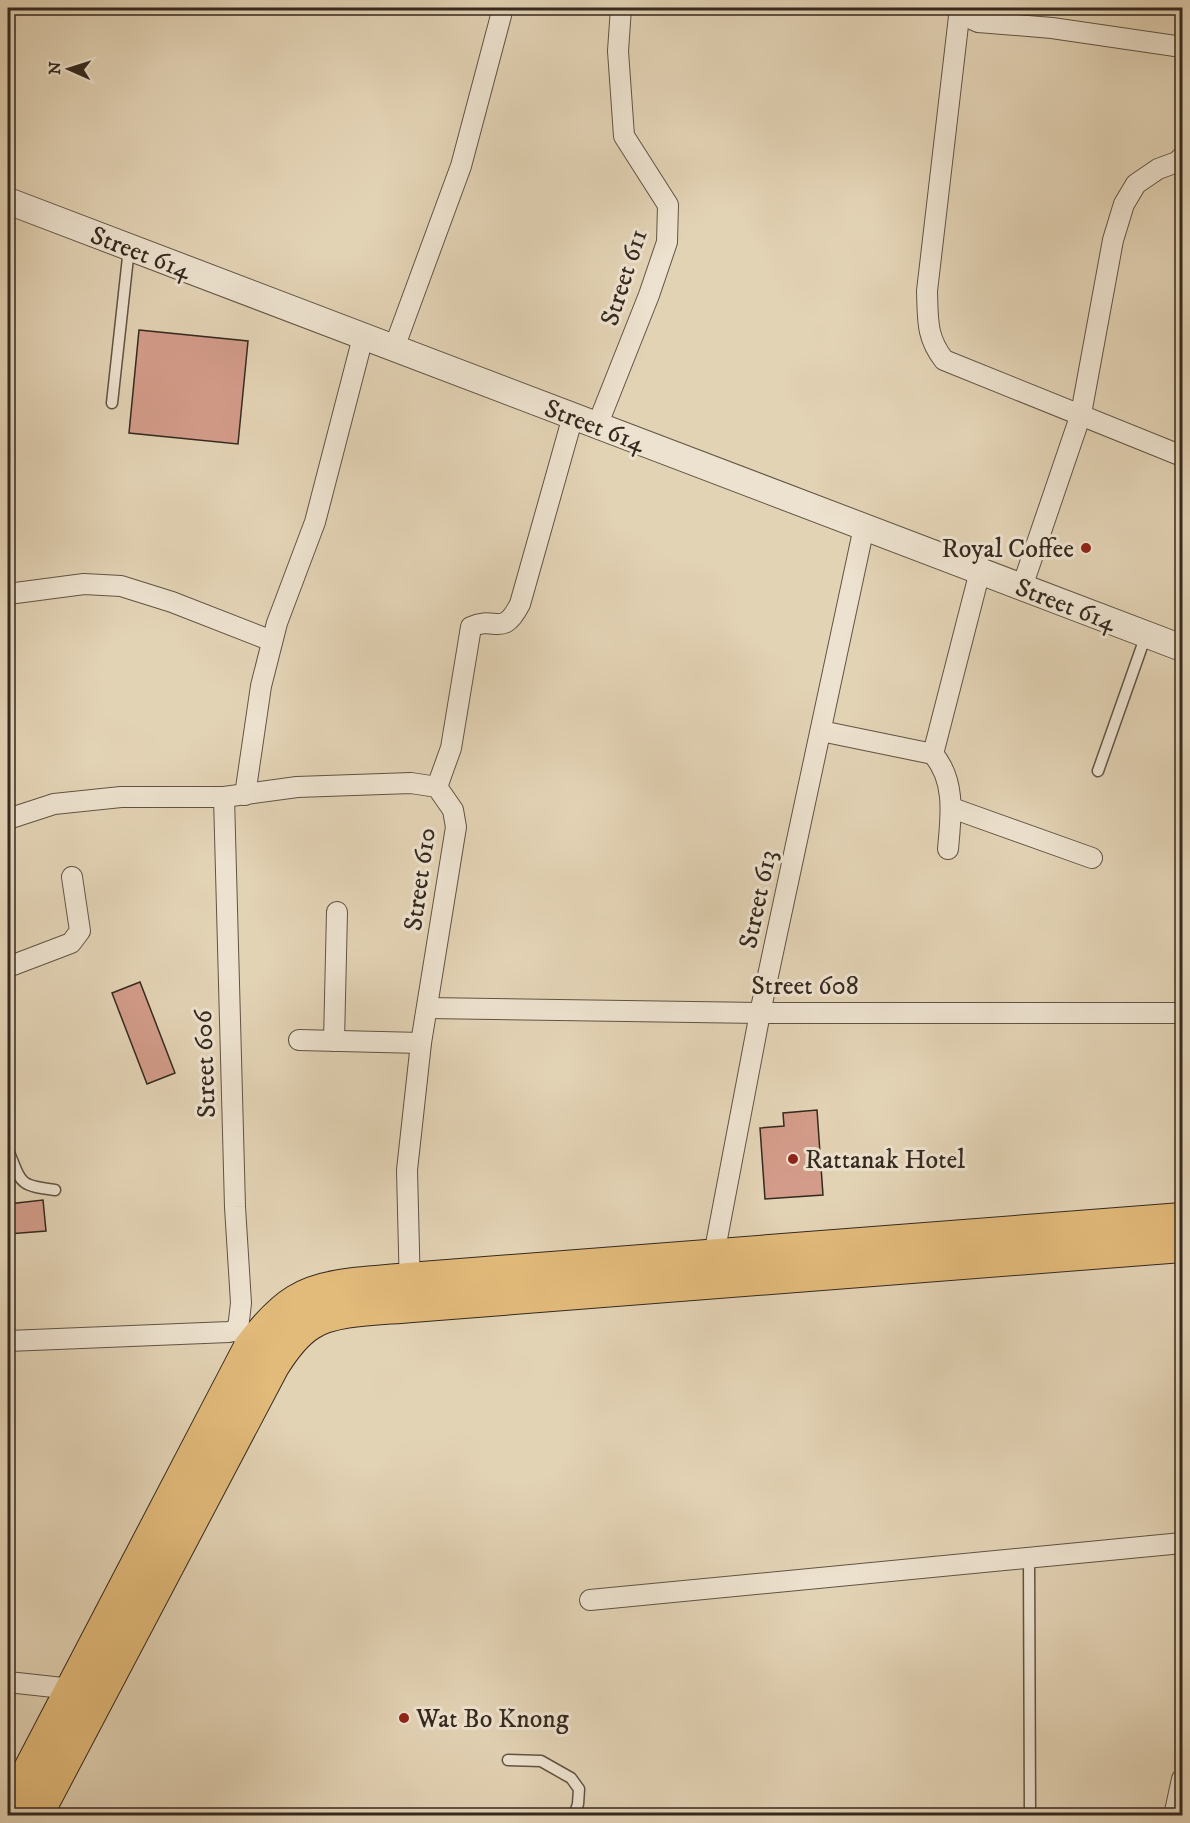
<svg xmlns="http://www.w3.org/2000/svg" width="1190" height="1823" font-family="'IM FELL DW Pica',serif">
<rect width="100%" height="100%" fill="#e3d3b5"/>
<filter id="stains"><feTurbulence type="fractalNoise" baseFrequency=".00333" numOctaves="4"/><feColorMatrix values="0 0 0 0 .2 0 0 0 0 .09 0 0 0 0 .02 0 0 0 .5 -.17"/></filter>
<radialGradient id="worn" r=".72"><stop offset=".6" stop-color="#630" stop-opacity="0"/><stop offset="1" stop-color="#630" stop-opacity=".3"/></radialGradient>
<g fill="#d39c8a" stroke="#34291f" stroke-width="1.5">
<path d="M139,330L248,341L238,444L129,433Z"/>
<path d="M140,982L175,1073L147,1084L112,993Z"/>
<path d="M817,1110L823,1195L765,1199L760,1128L784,1126L783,1113Z"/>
<path d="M43,1200L46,1231L8,1234V1204Z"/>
</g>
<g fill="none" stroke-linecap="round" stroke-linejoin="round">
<defs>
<g id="service">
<path d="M112,403L129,248"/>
<path d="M1098,771L1146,635"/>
<path d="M8,1150C22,1184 18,1185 55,1190"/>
<path d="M1029,1558L1030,1816"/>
<path d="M508,1760L541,1761L571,1778L579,1789L578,1804L574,1816"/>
</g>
<g id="minor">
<path d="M960,8L927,291C928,319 926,337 944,360L1182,456"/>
<path d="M961,8L967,17L978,22L1052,28L1182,47"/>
<path d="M394,348L461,166L503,8"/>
<path d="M597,426L649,295L667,242L668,205L624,136L618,51L621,8"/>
<path d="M1022,587L1081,414L1113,240L1124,204L1136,184L1158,169L1177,162L1182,157"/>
<path d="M8,594L84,584L121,586L172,602L272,641"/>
<path d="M821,731L933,754"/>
<path d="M437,787L451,748L471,627C496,615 502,639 520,604L573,416"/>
<path d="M245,795L261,686L277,623L315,522L363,337"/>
<path d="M224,797L235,1207L241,1303L238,1329"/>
<path d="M952,808L1092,858"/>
<path d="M8,819L54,804L121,797H224L297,787L411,783L437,787L453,810L456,827L421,1043L407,1170L410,1290"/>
<path d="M948,849C951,816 956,781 933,754L980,571"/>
<path d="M8,967L71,943L80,931L72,877"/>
<path d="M427,1008L760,1013H1182"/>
<path d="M299,1040L421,1043"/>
<path d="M334,1041L337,912"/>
<path d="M712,1265L760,1013L864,527"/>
<path d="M8,1341L229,1332L238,1329L245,1339"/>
<path d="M590,1600L1182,1543"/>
<path d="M8,1682L72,1689"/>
<path d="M1174,1816L1182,1779"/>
</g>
<path id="tertiary" d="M8,201L1182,648"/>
<g id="primary">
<path d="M8,1811L250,1347C263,1330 278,1312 296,1301C325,1282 375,1283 409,1279L1182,1219"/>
<path d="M36,1816L273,1366C283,1350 294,1334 310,1324C334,1308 383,1309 412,1306L1182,1246"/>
</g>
</defs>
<use href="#service" stroke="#605444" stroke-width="13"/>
<use href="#minor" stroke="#605444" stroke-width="22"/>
<use href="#tertiary" stroke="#605444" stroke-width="28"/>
<use href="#primary" stroke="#34291f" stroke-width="34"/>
<use href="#service" stroke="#ede2cf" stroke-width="10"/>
<use href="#minor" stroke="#ede2cf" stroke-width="20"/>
<use href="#tertiary" stroke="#ede2cf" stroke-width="26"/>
<use href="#primary" stroke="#e2ba7a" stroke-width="32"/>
</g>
<g fill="#8f2418" stroke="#ede2cf" stroke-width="2">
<circle cx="1086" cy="548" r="6"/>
<circle cx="793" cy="1159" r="6"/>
<circle cx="404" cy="1718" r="6"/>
</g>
<g text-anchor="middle" stroke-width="6" stroke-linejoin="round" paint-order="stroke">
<g font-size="26" fill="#34291f" stroke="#ede2cf">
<text transform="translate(141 252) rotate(21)" y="9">Street 614</text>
<text transform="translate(623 277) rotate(-72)" y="9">Street 611</text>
<text transform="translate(595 425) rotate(21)" y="9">Street 614</text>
<text transform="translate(1066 604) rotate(21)" y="9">Street 614</text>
<text transform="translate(419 879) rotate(-82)" y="9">Street 610</text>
<text transform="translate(757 899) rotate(-78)" y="9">Street 613</text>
<text x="805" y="994">Street 608</text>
<text transform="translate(204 1064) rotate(-92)" y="9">Street 606</text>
</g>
<g font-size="26" fill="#34291f" stroke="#ede2cf" text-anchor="start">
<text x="1074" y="557" text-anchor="end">Royal Coffee</text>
<text x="805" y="1168">Rattanak Hotel</text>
<text x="416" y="1727">Wat Bo Knong</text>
</g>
</g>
<rect width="1190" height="1823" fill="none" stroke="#e3d3b5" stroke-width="30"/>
<rect x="9" y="9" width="1172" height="1805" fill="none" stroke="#34291f" stroke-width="3"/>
<rect x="15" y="15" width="1160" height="1793" fill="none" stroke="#34291f" stroke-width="1.5"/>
<g transform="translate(69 69) rotate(273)" stroke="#ede2cf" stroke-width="4.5" paint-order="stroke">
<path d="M0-4.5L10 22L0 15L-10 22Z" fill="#34291f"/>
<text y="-9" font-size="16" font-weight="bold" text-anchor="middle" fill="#34291f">N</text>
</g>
<rect width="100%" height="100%" filter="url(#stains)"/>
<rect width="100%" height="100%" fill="url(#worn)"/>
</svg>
